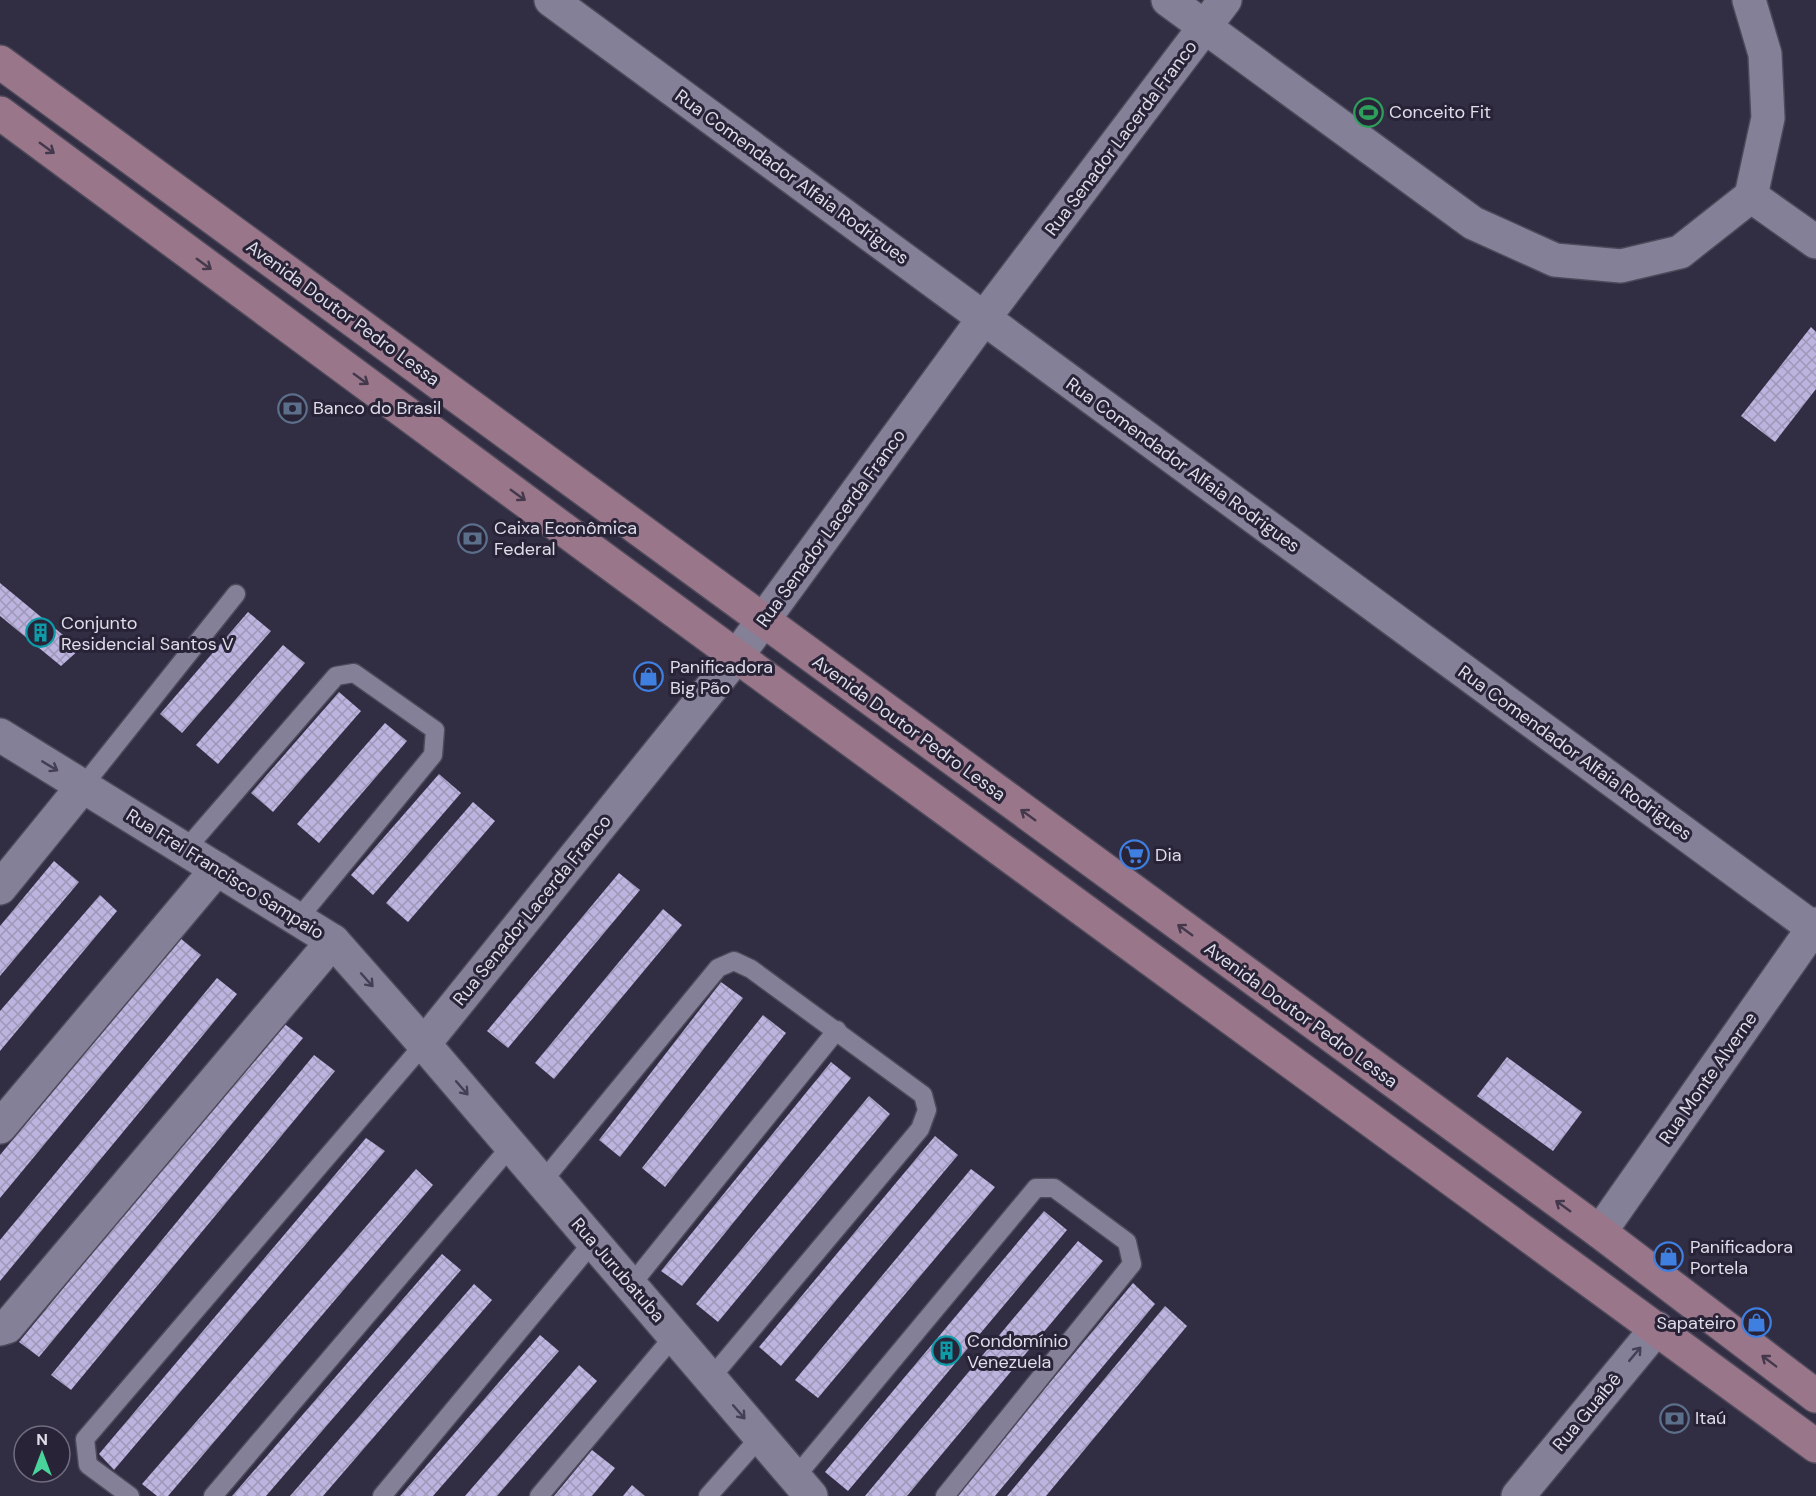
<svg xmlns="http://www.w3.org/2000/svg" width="1816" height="1496" font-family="'DM Sans',sans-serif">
<defs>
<pattern id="building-cross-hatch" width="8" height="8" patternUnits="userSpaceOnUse" patternTransform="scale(1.5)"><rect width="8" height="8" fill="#bcb4de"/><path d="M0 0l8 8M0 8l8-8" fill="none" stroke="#9e98b8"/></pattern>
</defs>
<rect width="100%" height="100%" fill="#312d42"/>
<g fill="url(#building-cross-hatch)">
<path d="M1811,327L1816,332V389L1775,442L1741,416Z"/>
<path d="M0,583L80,649L61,666L0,616Z"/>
<path d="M248,612L271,631L182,733L160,714Z"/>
<path d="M283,645L305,663L218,764L196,745Z"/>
<path d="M339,692L361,711L273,812L251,793Z"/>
<path d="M385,723L407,741L319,843L297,824Z"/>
<path d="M439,774L461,793L373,895L351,875Z"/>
<path d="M473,802L495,821L408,922L386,903Z"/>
<path d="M54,861L79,882L0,976V926Z"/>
<path d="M619,873L640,890L508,1048L487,1031Z"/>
<path d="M100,895L117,911L0,1051V1011Z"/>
<path d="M663,909L682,925L554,1079L535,1063Z"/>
<path d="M180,938L201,955L0,1198V1155Z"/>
<path d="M217,978L237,994L0,1281V1240Z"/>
<path d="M721,982L743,998L620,1157L599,1140Z"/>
<path d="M763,1015L786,1033L665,1187L642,1168Z"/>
<path d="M282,1022L303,1038L39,1357L19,1342Z"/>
<path d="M314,1055L335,1071L71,1390L51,1375Z"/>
<path d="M1507,1057L1582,1112L1553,1151L1477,1096Z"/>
<path d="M831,1062L851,1078L682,1286L661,1271Z"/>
<path d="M869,1096L890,1114L718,1322L696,1304Z"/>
<path d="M935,1136L958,1155L781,1366L759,1347Z"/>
<path d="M366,1138L385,1151L114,1470L99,1454Z"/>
<path d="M416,1169L433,1185L168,1496H157L142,1484Z"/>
<path d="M971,1169L995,1187L818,1398L795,1380Z"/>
<path d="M1044,1211L1067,1230L848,1491L825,1472Z"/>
<path d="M1078,1241L1103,1261L907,1496H865Z"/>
<path d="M442,1254L461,1270L266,1496H232Z"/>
<path d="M1133,1283L1155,1304L995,1496H955Z"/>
<path d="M474,1284L492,1300L323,1496H290Z"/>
<path d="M1165,1306L1187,1326L1046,1496H1007Z"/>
<path d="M540,1335L559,1351L433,1496H400Z"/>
<path d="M579,1365L597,1381L497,1496H465Z"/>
<path d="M592,1450L615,1468L592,1496H554Z"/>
<path d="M632,1485L645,1496H623Z"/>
</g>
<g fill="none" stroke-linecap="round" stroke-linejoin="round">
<defs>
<g id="service">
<path d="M83,786L236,594"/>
<path d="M186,849L336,676L354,673L435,730L433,755L298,919"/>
<path d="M542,1182L718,968L734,961L751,969L923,1095L927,1110L920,1129L710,1379"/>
<path d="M631,1285L837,1030"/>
<path d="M796,1478L803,1468L1036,1188H1054L1127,1242L1132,1264L945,1496"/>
<path d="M130,1496L88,1465L85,1439L424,1044"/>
<path d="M213,1496L511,1146"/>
<path d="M382,1496L593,1242"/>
<path d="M539,1496L674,1336"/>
<path d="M708,1496L761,1436"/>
</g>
<g id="minor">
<path d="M551,0L1816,930"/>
<path d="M1168,0L1473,223L1555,260L1621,266L1680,252L1751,196L1816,242"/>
<path d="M1749,0L1765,54L1768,118L1751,196"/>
<path d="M0,888L83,786"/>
<path d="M424,1044L737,656L984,318L1225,0"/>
<path d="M0,1127L217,869"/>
<path d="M1600,1232L1816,924"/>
<path d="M0,1329L7,1327L333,941"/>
<path d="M1518,1496L1657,1328"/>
</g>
<path id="tertiary" d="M0,735L333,941L424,1044L811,1496"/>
<g id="secondary">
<path d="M0,62L1600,1232L1816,1396"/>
<path d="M0,113L616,568L1816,1446"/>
</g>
</defs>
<use href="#service" stroke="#4d495a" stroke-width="21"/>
<use href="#minor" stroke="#4d495a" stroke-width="36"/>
<use href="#tertiary" stroke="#4d495a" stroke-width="36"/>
<use href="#secondary" stroke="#4d495a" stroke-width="36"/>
<use href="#service" stroke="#848098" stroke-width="18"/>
<use href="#minor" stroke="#848098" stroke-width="33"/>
<use href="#tertiary" stroke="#848098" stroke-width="33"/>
<use href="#secondary" stroke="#997689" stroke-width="33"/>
</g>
<defs><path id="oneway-shaft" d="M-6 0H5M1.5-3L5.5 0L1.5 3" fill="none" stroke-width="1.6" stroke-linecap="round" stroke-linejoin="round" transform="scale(1.5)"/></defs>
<g stroke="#44384c">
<use href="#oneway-shaft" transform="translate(47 148) rotate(36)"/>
<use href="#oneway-shaft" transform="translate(204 264) rotate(36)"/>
<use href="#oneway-shaft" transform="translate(361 379) rotate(36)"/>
<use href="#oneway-shaft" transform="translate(518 495) rotate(36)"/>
<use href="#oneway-shaft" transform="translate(1028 815) rotate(-144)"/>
<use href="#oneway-shaft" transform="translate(1185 930) rotate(-144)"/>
<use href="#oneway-shaft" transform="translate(1563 1206) rotate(-144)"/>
<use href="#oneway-shaft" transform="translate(1769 1361) rotate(-143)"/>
</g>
<g stroke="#443f54">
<use href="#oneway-shaft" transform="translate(50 766) rotate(31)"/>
<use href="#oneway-shaft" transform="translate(367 980) rotate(48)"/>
<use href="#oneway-shaft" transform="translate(462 1088) rotate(49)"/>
<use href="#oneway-shaft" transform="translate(1635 1354) rotate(-50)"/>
<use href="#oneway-shaft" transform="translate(739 1412) rotate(49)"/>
</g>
<defs>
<symbol id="stadium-ring" viewBox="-11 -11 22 22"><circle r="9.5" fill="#282337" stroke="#2e9e5b" stroke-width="1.5"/><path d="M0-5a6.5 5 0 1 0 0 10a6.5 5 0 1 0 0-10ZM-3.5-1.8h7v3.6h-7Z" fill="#2e9e5b"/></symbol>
<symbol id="bank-ring" viewBox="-11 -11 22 22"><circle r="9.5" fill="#282337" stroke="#5c6f8a" stroke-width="1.5"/><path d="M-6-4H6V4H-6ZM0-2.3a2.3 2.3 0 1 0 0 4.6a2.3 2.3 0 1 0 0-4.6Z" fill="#5c6f8a"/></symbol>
<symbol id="building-ring" viewBox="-11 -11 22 22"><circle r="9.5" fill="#282337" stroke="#0f9aa8" stroke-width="1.5"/><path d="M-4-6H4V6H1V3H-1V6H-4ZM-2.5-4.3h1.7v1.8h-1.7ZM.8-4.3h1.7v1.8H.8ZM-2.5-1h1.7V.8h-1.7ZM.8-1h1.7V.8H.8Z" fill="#0f9aa8"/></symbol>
<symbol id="shop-ring" viewBox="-11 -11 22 22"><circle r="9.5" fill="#282337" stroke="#3f7fe0" stroke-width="1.5"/><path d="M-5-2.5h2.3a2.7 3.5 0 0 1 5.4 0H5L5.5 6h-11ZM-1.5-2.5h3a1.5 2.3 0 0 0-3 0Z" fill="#3f7fe0"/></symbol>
<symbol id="supermarket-ring" viewBox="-11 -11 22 22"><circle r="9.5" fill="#282337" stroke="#3f7fe0" stroke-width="1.5"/><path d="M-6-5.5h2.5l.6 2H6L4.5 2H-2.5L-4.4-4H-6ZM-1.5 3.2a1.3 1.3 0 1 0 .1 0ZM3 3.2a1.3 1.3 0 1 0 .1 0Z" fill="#3f7fe0"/></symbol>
</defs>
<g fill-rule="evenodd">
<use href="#stadium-ring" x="1352" y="96" width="33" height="33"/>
<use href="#bank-ring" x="276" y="392" width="33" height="33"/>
<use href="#bank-ring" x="456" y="522" width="33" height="33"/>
<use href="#building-ring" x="24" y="616" width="33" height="33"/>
<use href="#shop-ring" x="632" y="660" width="33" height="33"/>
<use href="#supermarket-ring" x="1118" y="838" width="33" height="33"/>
<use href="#shop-ring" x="1652" y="1240" width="33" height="33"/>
<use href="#shop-ring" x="1740" y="1306" width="33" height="33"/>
<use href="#building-ring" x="930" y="1334" width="33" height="33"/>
<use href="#bank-ring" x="1658" y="1402" width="33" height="33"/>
</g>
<g text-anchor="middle" stroke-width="6" stroke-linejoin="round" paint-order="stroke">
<g font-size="18" fill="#dfddea" stroke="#282337" text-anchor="start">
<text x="1389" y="118">Conceito Fit</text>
<text x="313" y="414">Banco do Brasil</text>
<text x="494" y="534">Caixa Econômica<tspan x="494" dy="21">Federal</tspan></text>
<text x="61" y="629">Conjunto<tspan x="61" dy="21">Residencial Santos V</tspan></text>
<text x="670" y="673">Panificadora<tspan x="670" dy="21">Big Pão</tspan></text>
<text x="1155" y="861">Dia</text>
<text x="1690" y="1253">Panificadora<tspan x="1690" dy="21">Portela</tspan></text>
<text x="1736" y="1329" text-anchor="end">Sapateiro</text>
<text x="967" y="1347">Condomínio<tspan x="967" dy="21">Venezuela</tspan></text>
<text x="1695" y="1424">Itaú</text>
</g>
<g font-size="18" fill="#dfddea" stroke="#282337">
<text transform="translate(1121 138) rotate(-53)" y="6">Rua Senador Lacerda Franco</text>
<text transform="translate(792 177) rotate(36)" y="6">Rua Comendador Alfaia Rodrigues</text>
<text transform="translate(343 313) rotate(36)" y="6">Avenida Doutor Pedro Lessa</text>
<text transform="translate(1183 465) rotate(36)" y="6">Rua Comendador Alfaia Rodrigues</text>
<text transform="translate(831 528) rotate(-54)" y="6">Rua Senador Lacerda Franco</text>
<text transform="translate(909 728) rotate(36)" y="6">Avenida Doutor Pedro Lessa</text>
<text transform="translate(1575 753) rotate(36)" y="6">Rua Comendador Alfaia Rodrigues</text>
<text transform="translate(225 874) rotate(32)" y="6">Rua Frei Francisco Sampaio</text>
<text transform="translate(532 910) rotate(-51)" y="6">Rua Senador Lacerda Franco</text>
<text transform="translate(1301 1015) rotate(36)" y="6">Avenida Doutor Pedro Lessa</text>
<text transform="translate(1708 1078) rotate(-55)" y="6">Rua Monte Alverne</text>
<text transform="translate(618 1270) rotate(49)" y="6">Rua Jurubatuba</text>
<text transform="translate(1587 1412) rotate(-50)" y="6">Rua Guaíbê</text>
</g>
</g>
<g transform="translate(42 1454)"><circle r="28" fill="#282337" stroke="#716d7f" stroke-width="1.5"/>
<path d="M0-4.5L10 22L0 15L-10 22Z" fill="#49d49c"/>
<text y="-9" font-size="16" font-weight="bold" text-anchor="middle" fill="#dfddea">N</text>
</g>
</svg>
